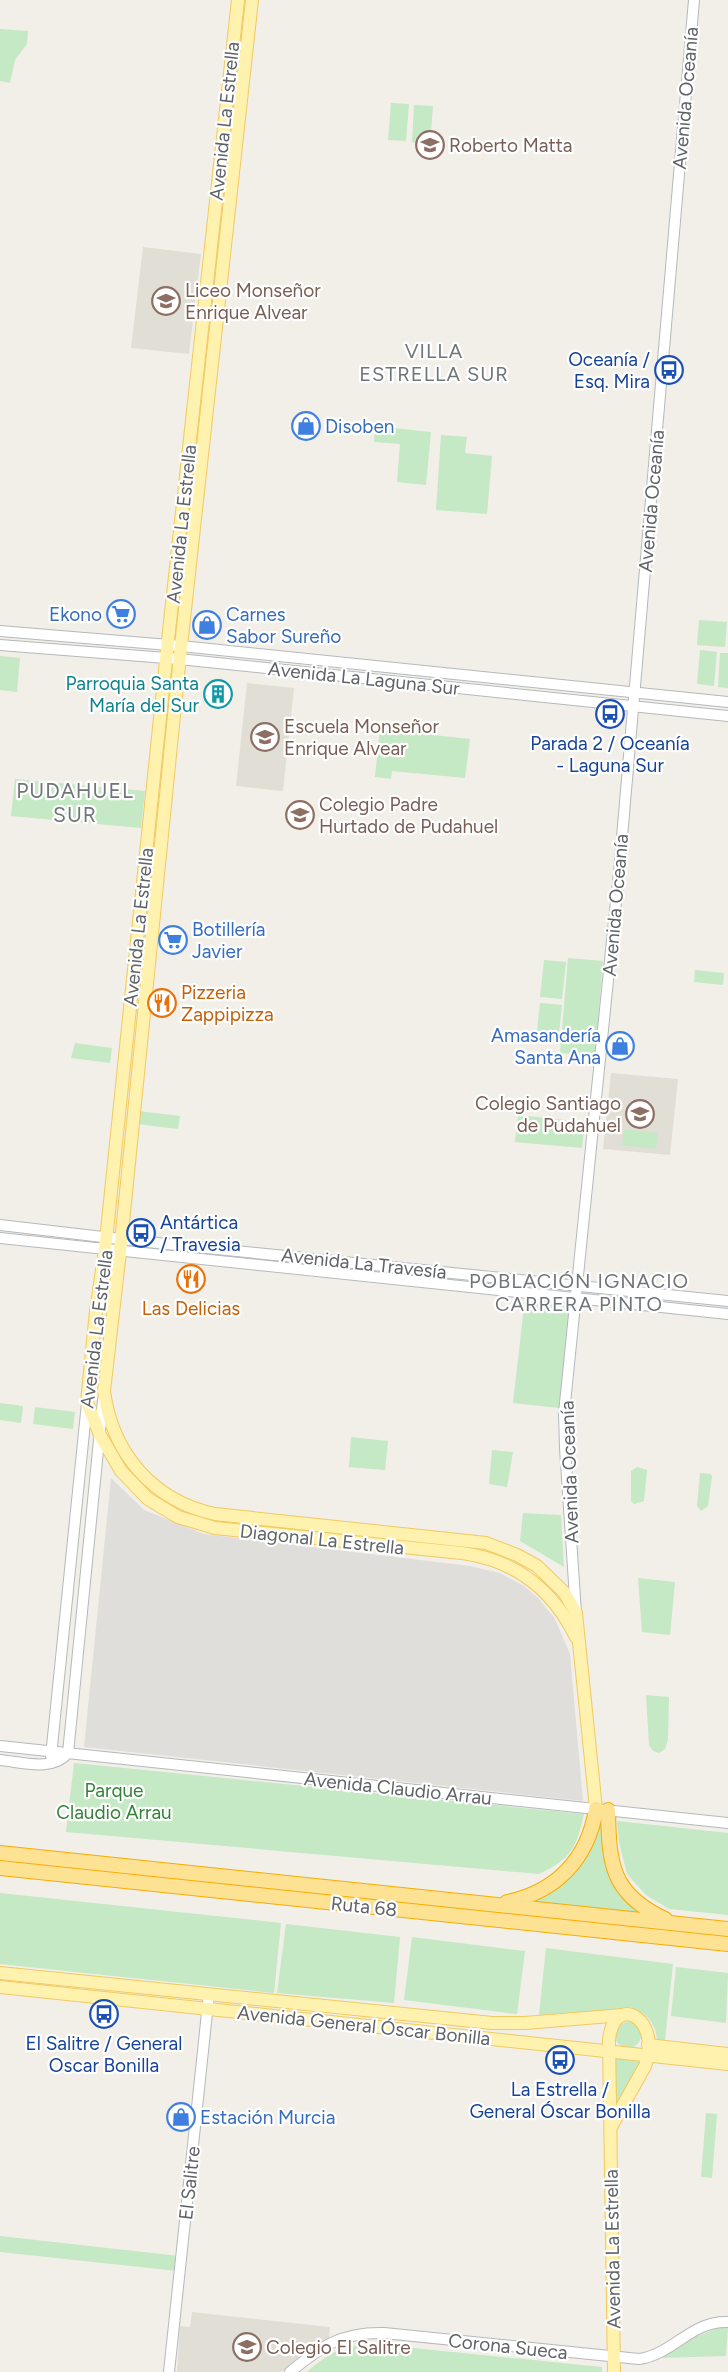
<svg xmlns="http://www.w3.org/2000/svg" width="728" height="2372" font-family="Figtree,sans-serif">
<rect width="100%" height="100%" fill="#f1efe8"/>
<path fill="#e0deda" d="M111,1478L144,1510L204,1534L470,1566L500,1573L524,1586L539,1599L555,1619L570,1654L583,1801L84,1747Z"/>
<g fill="#e1ded6">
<path d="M143,247L201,254L189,354L131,348Z"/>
<path d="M247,683L294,688L283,791L236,786Z"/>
<path d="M611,1073L678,1079L670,1155L603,1149Z"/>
<path d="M192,2312L330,2327L329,2338L281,2372H177L180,2326L190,2327Z"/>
</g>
<g fill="#c5e8c5">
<path d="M0,29L28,31L27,44L15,60L10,83L0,81Z"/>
<path d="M391,103L409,104L406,141L388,140Z"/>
<path d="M414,105L433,106L430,144L412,142Z"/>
<path d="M375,426L431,432L426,485L397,482L400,444L374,442Z"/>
<path d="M441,435L467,437L465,453L492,456L487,514L436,510Z"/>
<path d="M699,620L727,622L725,647L697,645Z"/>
<path d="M700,650L717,652L714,686L697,684Z"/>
<path d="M720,653H728V688L718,687Z"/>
<path d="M0,656L20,658L17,692L0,690Z"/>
<path d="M380,729L470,739L465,778L392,771L391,779L375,777Z"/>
<path d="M15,779L145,791L141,828L11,816Z"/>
<path d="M568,958L603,961L595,1056L560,1053Z"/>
<path d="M544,960L566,962L562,999L540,997Z"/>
<path d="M695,970L724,973L723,985L694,982Z"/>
<path d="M540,1003L562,1005L558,1042L536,1041Z"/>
<path d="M75,1043L112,1048L110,1063L71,1058Z"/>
<path d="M138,1111L180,1116L178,1129L137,1124Z"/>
<path d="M518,1115L585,1122L582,1148L515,1142Z"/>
<path d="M624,1129L658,1133L656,1149L622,1145Z"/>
<path d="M525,1298L571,1304L559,1408L513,1403Z"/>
<path d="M0,1403L23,1406L21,1423L0,1420Z"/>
<path d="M35,1407L75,1412L73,1429L33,1424Z"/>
<path d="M351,1437L388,1441L385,1470L349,1467Z"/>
<path d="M492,1450L513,1452L507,1487L489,1484Z"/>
<path d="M637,1467L647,1470L644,1501L634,1504L631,1501V1471Z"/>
<path d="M700,1473L711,1474L712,1477L708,1506L701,1511L697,1506Z"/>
<path d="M523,1513L561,1515L564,1567L520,1541Z"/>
<path d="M638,1578L675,1582L670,1635L642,1632Z"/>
<path d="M646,1695L669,1697L668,1739L665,1749L659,1753L653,1751L649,1745Z"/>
<path d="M74,1763L584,1814C576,1848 572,1858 539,1874L66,1832Z"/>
<path d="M601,1821L603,1833L641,1913L533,1901C574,1885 582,1860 596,1822Z"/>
<path d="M617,1821L728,1833V1915L669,1909L646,1895L627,1874L619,1842Z"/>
<path d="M0,1893L281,1923L274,1993L0,1964Z"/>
<path d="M286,1924L400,1937L394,2003L277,1993Z"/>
<path d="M412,1937L525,1951L517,2014L404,2000Z"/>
<path d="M546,1948L673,1964L665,2040H657C656,2025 648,2013 633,2009L539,2015Z"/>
<path d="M676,1967L728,1973L726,2023L671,2016Z"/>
<circle cx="628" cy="2035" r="13"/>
<path d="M612,2058L642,2062L618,2106H613Z"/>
<path d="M706,2113L717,2114L712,2178L701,2177Z"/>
<path d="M0,2236L179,2256L177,2271L0,2252Z"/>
<path d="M720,2327H728L726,2356L660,2358L696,2337Z"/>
<path d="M373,2344L602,2367V2372H307C333,2350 340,2347 373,2344Z"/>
</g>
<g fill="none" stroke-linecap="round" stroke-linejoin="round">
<defs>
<g id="minor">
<path d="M0,631L181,646L728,702"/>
<path d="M0,645L179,659L728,716"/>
<path d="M0,1225L137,1241L728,1301"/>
<path d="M0,1238L728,1314"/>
<path d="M576,1613L565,1448L564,1413L619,872L694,0"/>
<path d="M0,1746L728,1823"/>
<path d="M51,1756L87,1403"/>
<path d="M0,1760C21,1762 53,1772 68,1753L103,1400"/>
<path d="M169,2372L209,1994"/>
<path d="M290,2372C322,2346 341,2332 384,2333L639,2359C672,2355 692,2320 728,2322"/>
</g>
<g id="major">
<path d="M238,0L169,631L105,1250L96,1311L87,1402L100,1435L121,1471L148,1499L178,1517L215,1528L462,1553C515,1560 553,1590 576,1637"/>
<path d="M252,0L181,646L120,1252L104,1391C112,1453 153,1501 215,1514L486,1543L517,1555L537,1566L564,1592L576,1613L596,1809"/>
<path d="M0,1973L492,2023H525L623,2015"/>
<path d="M0,1987L728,2064"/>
<path d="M648,2045L728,2054"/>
<path d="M611,2127L645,2066C663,2019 614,1991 609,2040L614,2372"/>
</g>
<g id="highway">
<path d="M608,1810C609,1864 611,1894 665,1919"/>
<path d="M0,1853L728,1929"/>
<path d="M0,1868L728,1944"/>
<path d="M507,1902C556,1892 588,1859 596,1809"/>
</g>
</defs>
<use href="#minor" stroke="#b5b8bc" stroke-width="12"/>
<use href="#major" stroke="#f2c960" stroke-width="14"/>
<use href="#highway" stroke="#f9ab00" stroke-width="16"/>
<use href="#minor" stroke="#fff" stroke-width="10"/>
<use href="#major" stroke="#fff2af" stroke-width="12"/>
<use href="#highway" stroke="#fde293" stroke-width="14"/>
</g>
<defs>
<symbol id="school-ring" viewBox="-11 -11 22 22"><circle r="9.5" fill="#fff" stroke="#8d6e63" stroke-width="1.5"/><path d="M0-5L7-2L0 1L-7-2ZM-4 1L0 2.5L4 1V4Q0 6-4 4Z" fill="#8d6e63"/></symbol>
<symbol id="bus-ring" viewBox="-11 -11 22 22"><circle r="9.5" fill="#fff" stroke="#1a4fb4" stroke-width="1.5"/><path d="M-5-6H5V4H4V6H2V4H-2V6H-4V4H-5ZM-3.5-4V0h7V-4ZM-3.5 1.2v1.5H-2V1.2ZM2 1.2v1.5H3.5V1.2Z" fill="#1a4fb4"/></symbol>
<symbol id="shop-ring" viewBox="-11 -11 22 22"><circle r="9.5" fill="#fff" stroke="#3f7fe0" stroke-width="1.5"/><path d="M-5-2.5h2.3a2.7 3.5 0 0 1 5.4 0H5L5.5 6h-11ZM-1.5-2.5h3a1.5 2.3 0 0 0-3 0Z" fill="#3f7fe0"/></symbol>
<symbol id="supermarket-ring" viewBox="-11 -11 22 22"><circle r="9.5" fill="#fff" stroke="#3f7fe0" stroke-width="1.5"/><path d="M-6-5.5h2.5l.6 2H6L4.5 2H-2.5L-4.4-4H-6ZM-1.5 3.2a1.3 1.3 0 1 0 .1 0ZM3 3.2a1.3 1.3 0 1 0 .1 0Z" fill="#3f7fe0"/></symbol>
<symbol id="building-ring" viewBox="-11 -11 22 22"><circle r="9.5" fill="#fff" stroke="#0f9aa8" stroke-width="1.5"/><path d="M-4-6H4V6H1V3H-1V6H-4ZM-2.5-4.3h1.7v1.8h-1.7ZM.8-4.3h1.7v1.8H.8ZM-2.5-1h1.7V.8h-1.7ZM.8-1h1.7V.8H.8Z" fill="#0f9aa8"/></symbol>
<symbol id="restaurant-ring" viewBox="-11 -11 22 22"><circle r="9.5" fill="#fff" stroke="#e8710a" stroke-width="1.5"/><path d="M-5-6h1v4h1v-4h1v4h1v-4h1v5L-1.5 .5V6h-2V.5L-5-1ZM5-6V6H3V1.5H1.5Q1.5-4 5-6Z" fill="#e8710a"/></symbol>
</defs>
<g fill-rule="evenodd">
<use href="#school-ring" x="414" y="129" width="32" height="32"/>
<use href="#school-ring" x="150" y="285" width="32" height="32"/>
<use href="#bus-ring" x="653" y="354" width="32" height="32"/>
<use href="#shop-ring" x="290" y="410" width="32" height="32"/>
<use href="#supermarket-ring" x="105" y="598" width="32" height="32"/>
<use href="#shop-ring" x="191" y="609" width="32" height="32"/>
<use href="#building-ring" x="202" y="678" width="32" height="32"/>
<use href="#bus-ring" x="594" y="698" width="32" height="32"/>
<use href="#school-ring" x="249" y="721" width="32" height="32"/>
<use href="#school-ring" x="284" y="799" width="32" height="32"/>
<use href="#supermarket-ring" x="157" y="924" width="32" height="32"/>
<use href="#restaurant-ring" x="146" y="987" width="32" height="32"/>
<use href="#shop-ring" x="604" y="1030" width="32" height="32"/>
<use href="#school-ring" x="624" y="1098" width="32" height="32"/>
<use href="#bus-ring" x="125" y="1217" width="32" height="32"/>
<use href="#restaurant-ring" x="175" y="1263" width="32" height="32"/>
<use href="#bus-ring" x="88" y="1998" width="32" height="32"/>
<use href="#bus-ring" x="544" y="2044" width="32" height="32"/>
<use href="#shop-ring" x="165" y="2101" width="32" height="32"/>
<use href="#school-ring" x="231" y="2331" width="32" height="32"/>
</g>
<g text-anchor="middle" stroke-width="4.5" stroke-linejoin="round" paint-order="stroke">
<g font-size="19" fill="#5f6368" stroke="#fff">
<text transform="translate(685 98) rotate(-85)" y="7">Avenida Oceanía</text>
<text transform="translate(224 121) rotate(-84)" y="7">Avenida La Estrella</text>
<text transform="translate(651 501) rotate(-85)" y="7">Avenida Oceanía</text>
<text transform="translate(181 524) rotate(-84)" y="7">Avenida La Estrella</text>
<text transform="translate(364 678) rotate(6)" y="7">Avenida La Laguna Sur</text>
<text transform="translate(615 905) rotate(-85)" y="7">Avenida Oceanía</text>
<text transform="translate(138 927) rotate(-84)" y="7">Avenida La Estrella</text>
<text transform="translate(364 1263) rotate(6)" y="7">Avenida La Travesía</text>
<text transform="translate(96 1329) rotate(-83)" y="7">Avenida La Estrella</text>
<text transform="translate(569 1472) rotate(-92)" y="7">Avenida Oceanía</text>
<text transform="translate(322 1539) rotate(6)" y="7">Diagonal La Estrella</text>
<text transform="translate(398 1788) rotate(6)" y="7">Avenida Claudio Arrau</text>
<text transform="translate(364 1906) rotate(6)" y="7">Ruta 68</text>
<text transform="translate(364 2025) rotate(6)" y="7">Avenida General Óscar Bonilla</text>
<text transform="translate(189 2183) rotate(-84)" y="7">El Salitre</text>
<text transform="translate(612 2249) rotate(-91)" y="7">Avenida La Estrella</text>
<text transform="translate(508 2346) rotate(6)" y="7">Corona Sueca</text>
</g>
<g font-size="19" fill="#785e54" stroke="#fff" text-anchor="start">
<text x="449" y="152">Roberto Matta</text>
<text x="185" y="297">Liceo Monseñor<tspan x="185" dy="22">Enrique Alvear</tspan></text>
<text x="284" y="733">Escuela Monseñor<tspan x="284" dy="22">Enrique Alvear</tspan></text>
<text x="319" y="811">Colegio Padre<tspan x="319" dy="22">Hurtado de Pudahuel</tspan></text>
<text x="621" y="1110" text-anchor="end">Colegio Santiago<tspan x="621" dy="22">de Pudahuel</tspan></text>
<text x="266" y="2354">Colegio El Salitre</text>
</g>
<g font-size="19" fill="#164399" stroke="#fff">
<text x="650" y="366" text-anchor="end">Oceanía /<tspan x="650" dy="22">Esq. Mira</tspan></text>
<text x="610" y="750">Parada 2 / Oceanía<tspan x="610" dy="22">- Laguna Sur</tspan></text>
<text x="160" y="1229" text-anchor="start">Antártica<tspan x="160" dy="22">/ Travesia</tspan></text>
<text x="104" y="2050">El Salitre / General<tspan x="104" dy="22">Oscar Bonilla</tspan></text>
<text x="560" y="2096">La Estrella /<tspan x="560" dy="22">General Óscar Bonilla</tspan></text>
</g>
<g font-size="19" fill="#366cbe" stroke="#fff" text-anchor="start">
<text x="325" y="433">Disoben</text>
<text x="102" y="621" text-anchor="end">Ekono</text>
<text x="226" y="621">Carnes<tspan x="226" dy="22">Sabor Sureño</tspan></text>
<text x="192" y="936">Botillería<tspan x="192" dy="22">Javier</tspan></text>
<text x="601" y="1042" text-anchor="end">Amasandería<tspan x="601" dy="22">Santa Ana</tspan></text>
<text x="200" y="2124">Estación Murcia</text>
</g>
<g font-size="19" fill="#0d838f" stroke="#fff" text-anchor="end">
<text x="199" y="690">Parroquia Santa<tspan x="199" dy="22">María del Sur</tspan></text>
</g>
<g font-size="19" fill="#c56008" stroke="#fff" text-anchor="start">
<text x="181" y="999">Pizzeria<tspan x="181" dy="22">Zappipizza</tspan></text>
<text x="191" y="1315" text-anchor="middle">Las Delicias</text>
</g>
<g font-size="19" fill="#348238" stroke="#fff">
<text x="114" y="1797">Parque<tspan x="114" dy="22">Claudio Arrau</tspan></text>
</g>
<g font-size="20" letter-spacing="1" fill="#70757a" stroke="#fff">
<text x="434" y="358">VILLA<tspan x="434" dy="23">ESTRELLA SUR</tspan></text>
<text x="579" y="1288">POBLACIÓN IGNACIO<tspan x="579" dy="23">CARRERA PINTO</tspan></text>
</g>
<g font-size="21" letter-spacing="1" fill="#70757a" stroke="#fff">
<text x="75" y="798">PUDAHUEL<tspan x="75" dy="24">SUR</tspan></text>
</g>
</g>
</svg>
